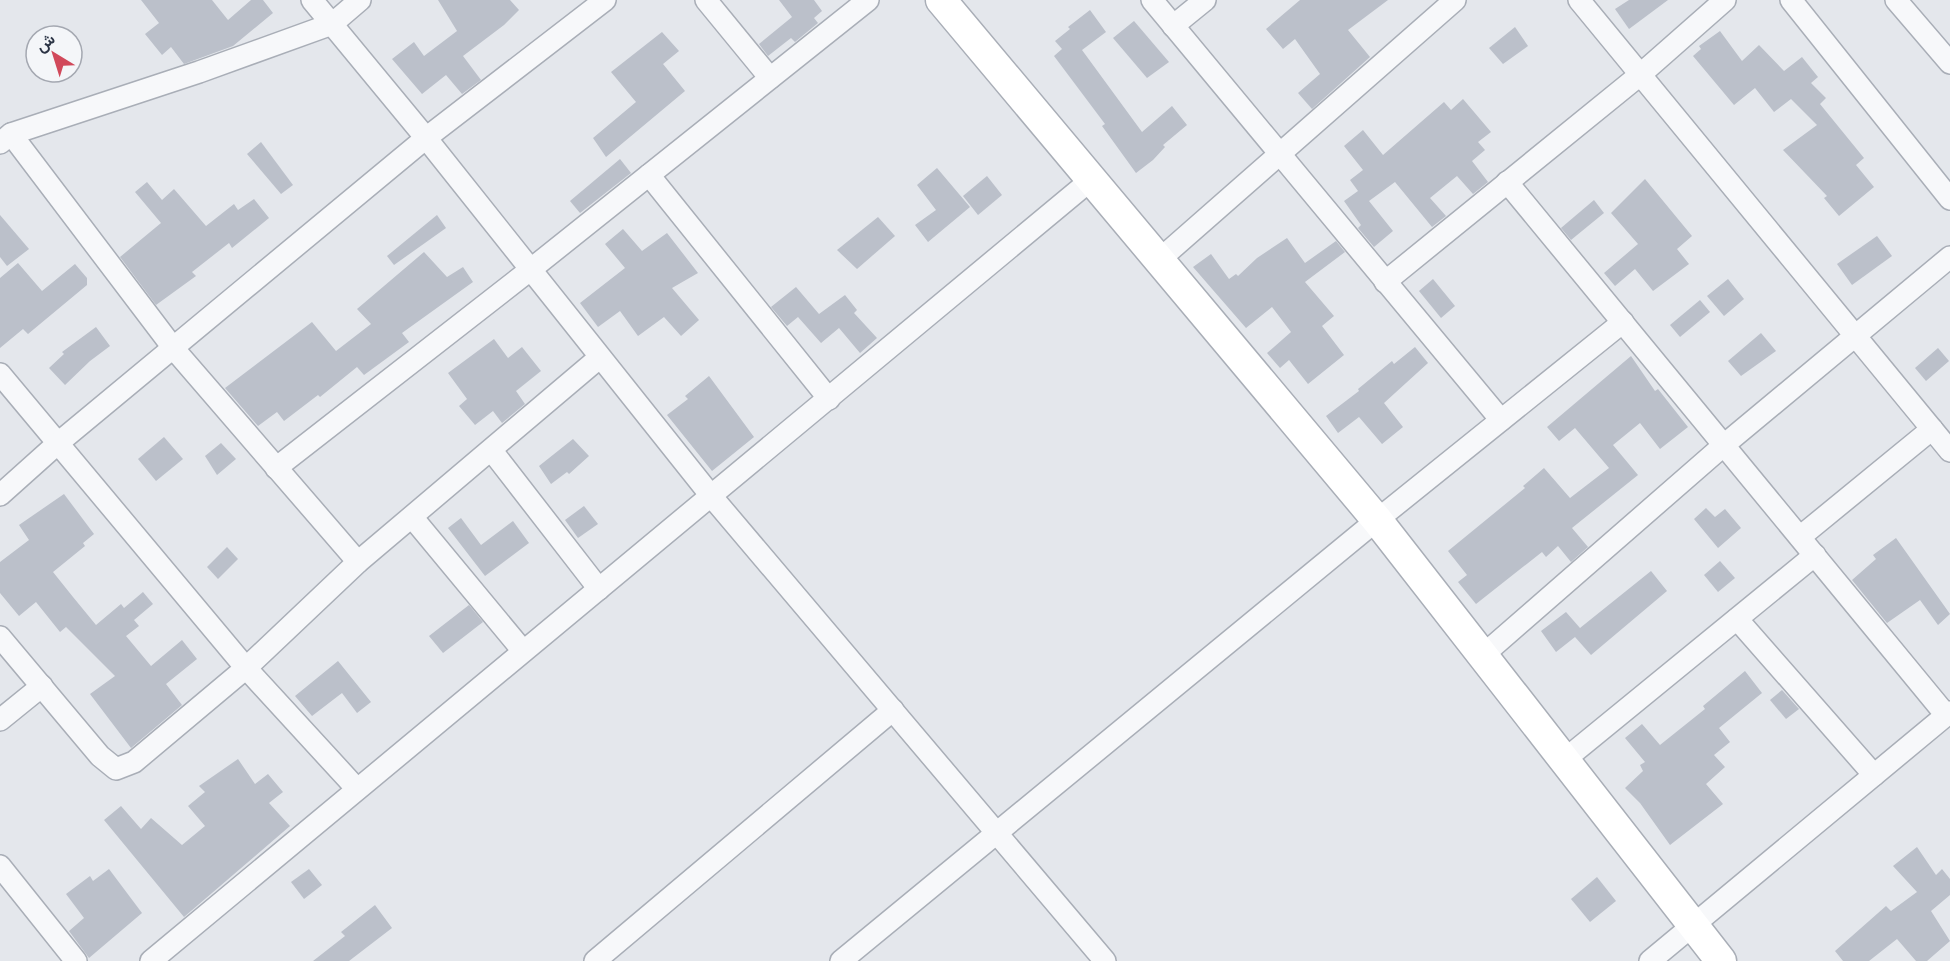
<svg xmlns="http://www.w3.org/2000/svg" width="1950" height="961" font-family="Commissioner,Vazirmatn,sans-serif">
<rect width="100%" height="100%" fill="#e4e7ec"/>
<g fill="#bbc0ca">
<path d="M141,0H212L228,20L251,0H263L273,13L233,46L184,64L171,47L162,55L145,34L159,23Z"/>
<path d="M438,0H510L519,10L504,25L463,56L481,80L462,94L446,75L422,94L392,59L414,42L424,56L457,31Z"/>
<path d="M779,0H814L822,11L814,18L818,23L795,42L791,38L768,56L759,44L792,17Z"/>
<path d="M1300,0H1388L1348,30L1370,57L1312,109L1298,93L1320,74L1295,39L1283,49L1266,29Z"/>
<path d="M1629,0H1668L1629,29L1615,9Z"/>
<path d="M1090,10L1106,32L1082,50L1142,132L1172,106L1187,125L1163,145L1165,147L1153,160L1136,173L1102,126L1105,124L1054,56L1062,49L1055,41L1070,29L1068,27Z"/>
<path d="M1134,21L1169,62L1147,78L1113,38Z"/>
<path d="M1515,27L1528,46L1503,64L1489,48Z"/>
<path d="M1720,31L1742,61L1759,45L1784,71L1802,57L1818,77L1811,83L1826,98L1820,104L1864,158L1856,165L1874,187L1839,216L1824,198L1827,196L1783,150L1817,125L1791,99L1774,112L1755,88L1734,105L1693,56L1701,49L1699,46Z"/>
<path d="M662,32L679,51L663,64L685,91L606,157L593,138L636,102L611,72Z"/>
<path d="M1463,99L1491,132L1478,142L1485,150L1472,161L1488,182L1473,194L1457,176L1430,198L1446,216L1432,227L1395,182L1369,201L1393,231L1374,247L1358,228L1361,225L1344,201L1358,191L1350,180L1363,170L1344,146L1363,130L1383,155L1444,102L1451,110Z"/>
<path d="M261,142L293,185L281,194L247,154Z"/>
<path d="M620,159L631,173L580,213L570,201Z"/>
<path d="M937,168L970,207L928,242L915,225L936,210L917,185Z"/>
<path d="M987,176L1002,195L978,215L963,196Z"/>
<path d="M1645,179L1692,236L1677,249L1689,264L1653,291L1635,269L1615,286L1604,273L1638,244L1611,213Z"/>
<path d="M147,182L162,200L174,189L206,226L234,204L238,210L254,199L269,218L232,248L229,243L192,272L196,276L156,305L120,257L161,223L135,192Z"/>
<path d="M1594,200L1604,213L1571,240L1561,228Z"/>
<path d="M0,215L29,249L7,266L0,257Z"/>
<path d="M437,215L446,228L394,265L387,256Z"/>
<path d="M878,217L895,236L857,269L837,250Z"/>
<path d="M623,229L642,251L667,233L698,273L672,288L699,320L681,336L664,317L638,336L620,311L598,327L580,303L625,268L605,244Z"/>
<path d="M1877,236L1892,256L1852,285L1837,264Z"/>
<path d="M1287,238L1305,263L1336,241L1345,252L1305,282L1334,316L1322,326L1344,355L1308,384L1289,360L1280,368L1267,353L1291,332L1272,307L1246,328L1193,267L1211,254L1229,279L1236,274L1238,276L1257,258Z"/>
<path d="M424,252L447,277L463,267L473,282L402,333L409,342L364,375L357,367L320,397L318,395L284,421L277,412L258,426L225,388L312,322L336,351L371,324L357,309Z"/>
<path d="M18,263L42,291L75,264L87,278V285L28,334L23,329L0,348V278Z"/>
<path d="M1433,279L1455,306L1441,318L1419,291Z"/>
<path d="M1728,279L1744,299L1724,316L1707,296Z"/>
<path d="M796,287L819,314L845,295L857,310L854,313L877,338L860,353L839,328L821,343L798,317L787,326L771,307Z"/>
<path d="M1700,300L1710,312L1680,337L1670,325Z"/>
<path d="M96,327L110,346L90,361L65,385L49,368L64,354L62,352Z"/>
<path d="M1761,333L1776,351L1741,376L1728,361Z"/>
<path d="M494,339L508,358L522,347L541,371L516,391L525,404L502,423L493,411L475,425L459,406L467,399L448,373Z"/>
<path d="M1415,347L1428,363L1384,403L1403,427L1382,444L1359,417L1338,433L1326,416L1359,391L1358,389L1392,361L1394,364Z"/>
<path d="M1938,348L1949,361L1926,381L1915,368Z"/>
<path d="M1631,356L1655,391L1658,389L1688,427L1660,449L1640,423L1613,445L1638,475L1572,528L1588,547L1571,562L1558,546L1546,557L1542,552L1476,604L1458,582L1467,575L1448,551L1525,488L1523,486L1544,468L1570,498L1609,468L1575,428L1559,441L1547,427Z"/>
<path d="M709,376L754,437L712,471L667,415L688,399L685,396Z"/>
<path d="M164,437L183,459L156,481L138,459Z"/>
<path d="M573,439L589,456L569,474L567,472L551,484L539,466Z"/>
<path d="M221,443L236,459L217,475L205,456Z"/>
<path d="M64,494L94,534L83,543L85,546L53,572L73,597L96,625L121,604L124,608L143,592L153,604L134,620L139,626L126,636L151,666L182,640L197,659L166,684L182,705L131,748L90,694L115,676L66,627L60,632L36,602L19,616L0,593V562L29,540L19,525Z"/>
<path d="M584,506L598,524L578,538L565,520Z"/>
<path d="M1706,508L1715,517L1725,509L1741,528L1718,548L1694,519Z"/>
<path d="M461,518L481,545L513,521L529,543L485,576L448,528Z"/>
<path d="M1896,538L1950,614L1938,625L1920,600L1887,623L1852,580L1876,559L1873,555Z"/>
<path d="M227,547L238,559L218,579L207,567Z"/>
<path d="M1720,561L1735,578L1718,592L1704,575Z"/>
<path d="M1651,571L1667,591L1591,655L1575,637L1556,652L1541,631L1566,612L1580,628Z"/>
<path d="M469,605L483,622L443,653L429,636Z"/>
<path d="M338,661L371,702L357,713L342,693L312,716L295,696Z"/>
<path d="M1745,671L1762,693L1719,728L1730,742L1714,755L1725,767L1706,784L1723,804L1670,845L1640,803L1625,788L1643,771L1640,765L1645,762L1625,738L1642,724L1660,745L1705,709L1703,706Z"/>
<path d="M1782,690L1799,709L1786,719L1770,700Z"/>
<path d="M238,759L255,784L268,774L283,792L269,803L290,826L184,917L104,820L121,806L141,829L151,818L182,845L205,826L188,806L205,792L199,786Z"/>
<path d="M1917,847L1936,875L1942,869L1950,879V895L1931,911L1950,941L1927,961H1916L1897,939L1869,961H1843L1835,951L1886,906L1891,911L1917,892L1893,866Z"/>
<path d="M109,869L142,913L89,958L69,931L84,918L66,894L90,876L93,881Z"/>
<path d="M309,869L322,885L304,899L291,882Z"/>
<path d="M1597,877L1616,901L1590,922L1571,899Z"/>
<path d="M375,905L392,928L349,961H313L345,936L341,932Z"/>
</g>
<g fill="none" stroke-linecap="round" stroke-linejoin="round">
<defs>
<g id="street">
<path d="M312,0L426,138L712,497L1105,961"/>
<path d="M706,0L770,78"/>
<path d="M1152,0L1501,420"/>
<path d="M1579,0L1950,451"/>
<path d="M1791,0L1950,199"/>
<path d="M1896,0L1950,63"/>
<path d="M1173,26L1205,0"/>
<path d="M11,134L174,349L358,562"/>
<path d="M0,143L11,134L199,72L332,24L360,0"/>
<path d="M649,175L829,399"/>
<path d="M1507,182L1946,715"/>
<path d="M1159,260L1455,0"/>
<path d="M1385,282L1641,74L1725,0"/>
<path d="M0,374L246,668L357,789"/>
<path d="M492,451L599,589"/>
<path d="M276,468L530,270L868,0"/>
<path d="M0,495L57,444L426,138L605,0"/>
<path d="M412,517L523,651"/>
<path d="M1800,537L1932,429"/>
<path d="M1737,619L1874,775"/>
<path d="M0,637L100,756L116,769L134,762L246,668L358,562L599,358"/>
<path d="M1482,656L1724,445L1950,257"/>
<path d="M0,720L42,686"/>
<path d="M1563,761L1815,555"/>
<path d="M0,866L76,961"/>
<path d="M151,961L1092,179"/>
<path d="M595,961L893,710"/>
<path d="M841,961L1377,520L1623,322"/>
<path d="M1650,961L1950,712"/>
</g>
<path id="secondary" d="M941,0L1377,520L1721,961"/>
</defs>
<use href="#street" stroke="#a9aeb7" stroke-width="24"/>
<use href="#secondary" stroke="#a9aeb7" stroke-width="33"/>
<use href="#street" stroke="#f7f8fa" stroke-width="21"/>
<use href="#secondary" stroke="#fff" stroke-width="30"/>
</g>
<g transform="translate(54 54) rotate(322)"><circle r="28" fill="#f4f6f9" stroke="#a4a8b1" stroke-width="1.5"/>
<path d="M0-4.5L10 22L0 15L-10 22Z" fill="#d1495b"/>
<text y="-9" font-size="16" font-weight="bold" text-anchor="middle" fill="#2b3445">ش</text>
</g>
</svg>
